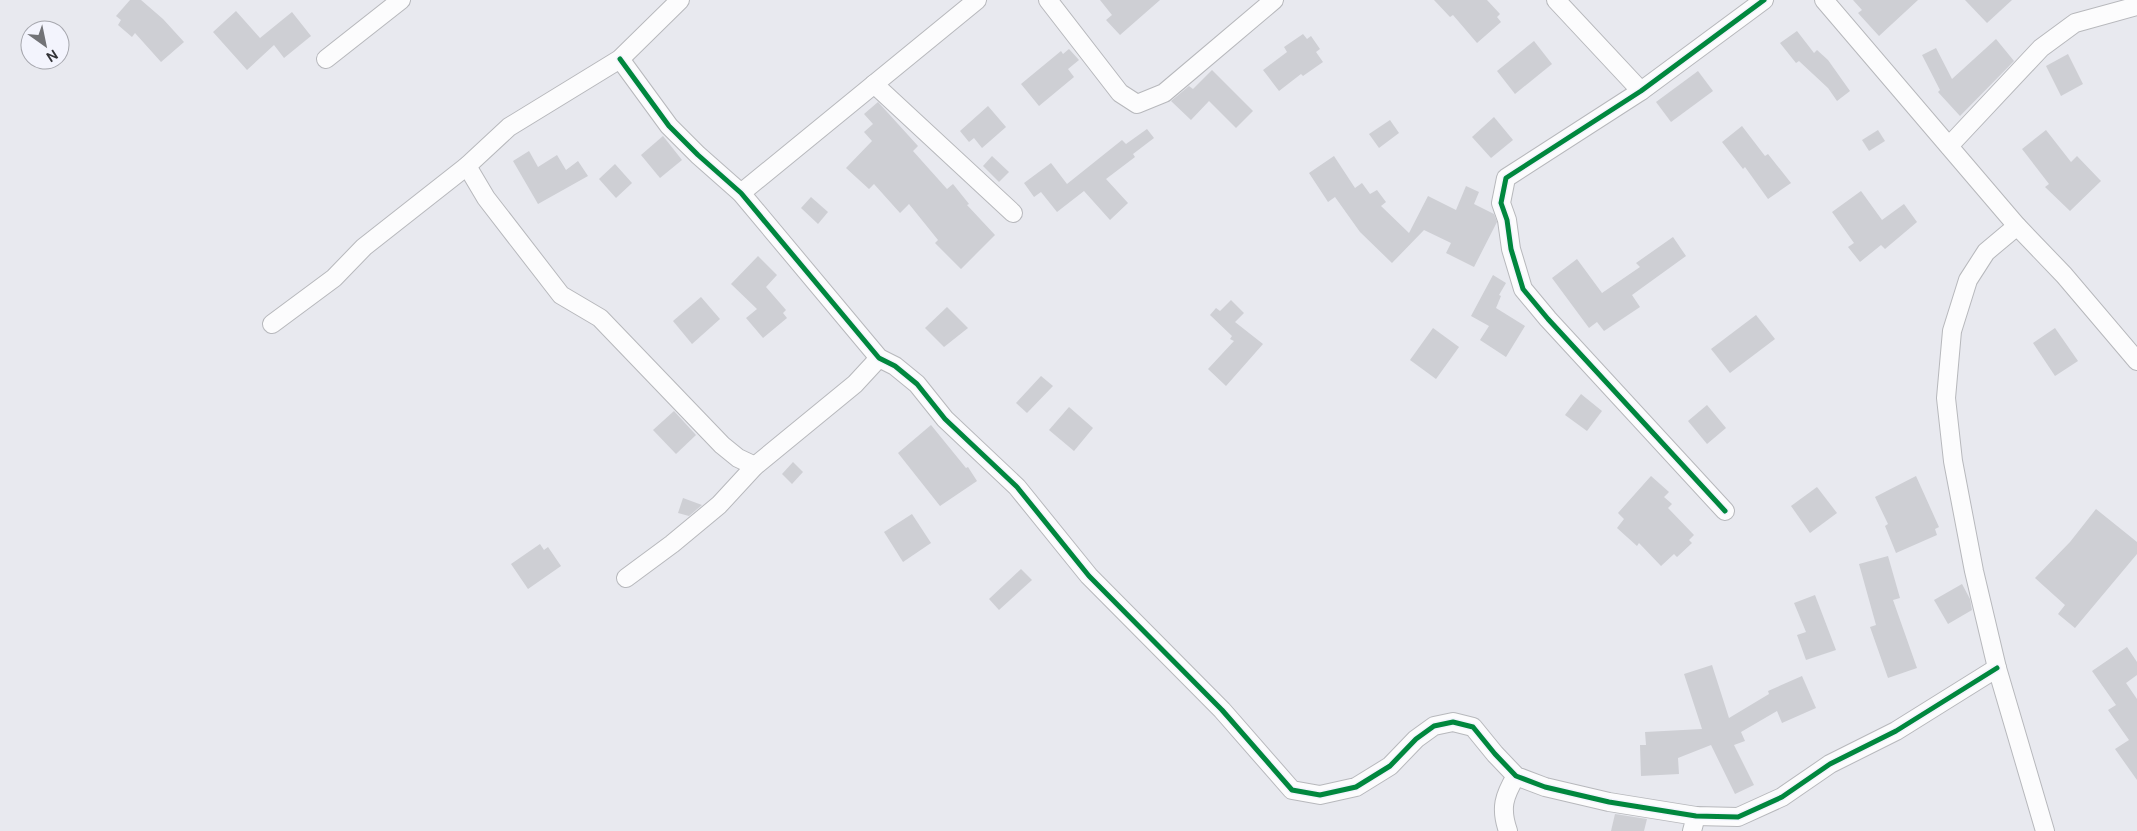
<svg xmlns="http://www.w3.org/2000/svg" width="2137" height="831" font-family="'DM Sans',sans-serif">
<rect width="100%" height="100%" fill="#e8e9ef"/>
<g fill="#cecfd4">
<path d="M130,0H141L163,19L184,42L161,62L135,33L132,37L118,25L121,20L116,16Z"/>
<path d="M1100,0H1160L1120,35L1106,20L1112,15Z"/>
<path d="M1434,0H1487L1500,14L1497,17L1501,22L1477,43L1453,15L1450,17Z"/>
<path d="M1853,0H1918L1879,36L1858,13L1862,10Z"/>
<path d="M1965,0H2012L1987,23Z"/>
<path d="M236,11L260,38L292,12L311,36L284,58L274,45L247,70L213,32Z"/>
<path d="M1797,31L1814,53L1817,50L1828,60L1850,91L1837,101L1828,88L1799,61L1796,63L1780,43Z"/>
<path d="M1303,34L1307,39L1311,36L1320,49L1316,52L1323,62L1303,76L1301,74L1279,91L1263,70L1287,52L1284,47Z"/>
<path d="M1996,39L2014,61L1960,116L1938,92L1940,90L1922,55L1936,48L1952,79Z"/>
<path d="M1534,41L1552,64L1515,94L1497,71Z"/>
<path d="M1069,49L1079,60L1068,69L1074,77L1039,106L1021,84L1061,51L1063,54Z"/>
<path d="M2068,54L2083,84L2061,96L2046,66Z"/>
<path d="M1212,70L1253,111L1236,128L1209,101L1191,120L1171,101L1189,86L1193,89Z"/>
<path d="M1698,71L1713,91L1671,122L1656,102Z"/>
<path d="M878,102L918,146L913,151L947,189L953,184L969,204L967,205L995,235L961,269L935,243L938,240L909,204L900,213L874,184L869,189L846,168L872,141L864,132L873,124L864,114Z"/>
<path d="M988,106L1006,127L982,148L974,138L969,142L960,131Z"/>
<path d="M1494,117L1513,140L1491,158L1472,137Z"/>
<path d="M1390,120L1399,133L1379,148L1369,134Z"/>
<path d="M1742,126L1765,156L1768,154L1791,183L1768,199L1745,167L1743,169L1722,142Z"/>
<path d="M1147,129L1154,138L1133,154L1135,157L1106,179L1128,203L1110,220L1084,191L1057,212L1041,192L1034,197L1024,183L1051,163L1067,184L1122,140L1126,144Z"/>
<path d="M1878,130L1885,141L1869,151L1862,140Z"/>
<path d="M2046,130L2071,162L2077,156L2101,181L2070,211L2045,187L2049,184L2022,149Z"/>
<path d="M663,136L682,160L660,178L641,155Z"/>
<path d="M529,151L538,167L557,155L566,170L578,161L588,176L538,204L513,161Z"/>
<path d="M992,156L1009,172L999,182L983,166Z"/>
<path d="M1334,156L1355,188L1362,183L1370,194L1377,190L1386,202L1381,206L1409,233L1428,196L1456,210L1466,186L1479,192L1474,204L1494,214L1497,222L1474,267L1446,253L1451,243L1424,230L1392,263L1360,232L1335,197L1328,202L1309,173Z"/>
<path d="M615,164L632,183L616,198L599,179Z"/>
<path d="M1861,191L1882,220L1904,204L1917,222L1885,249L1881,245L1860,262L1848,247L1854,243L1832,212Z"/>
<path d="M811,197L828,212L818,224L801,208Z"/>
<path d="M1673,237L1686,256L1632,295L1640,307L1604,331L1597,322L1589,328L1552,278L1577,259L1602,293L1640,267L1636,263Z"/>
<path d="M758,256L777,275L766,287L786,310L783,313L787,318L763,338L746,318L757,309L731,284Z"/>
<path d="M1493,275L1506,283L1499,295L1501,296L1496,308L1525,326L1506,357L1480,340L1489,326L1471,316Z"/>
<path d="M701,297L720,319L692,344L673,321Z"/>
<path d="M1231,300L1244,313L1235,322L1263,344L1226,386L1208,369L1234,341L1230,339L1232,336L1210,315L1216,308L1220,311Z"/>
<path d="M947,307L968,328L944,347L925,328Z"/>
<path d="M1756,315L1775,339L1730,373L1711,349Z"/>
<path d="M1433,328L1459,347L1436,379L1410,360Z"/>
<path d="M2055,328L2078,361L2055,376L2033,343Z"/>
<path d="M1041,376L1053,386L1027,413L1016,403Z"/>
<path d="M1581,394L1602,411L1587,431L1565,415Z"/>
<path d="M1707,405L1726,428L1707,444L1688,421Z"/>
<path d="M1069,407L1093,428L1074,451L1049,430Z"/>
<path d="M674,411L696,435L676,454L653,430Z"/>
<path d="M931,425L966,468L968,467L977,481L940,506L898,453Z"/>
<path d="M793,462L803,472L792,484L782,474Z"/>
<path d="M1651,476L1669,492L1664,497L1672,504L1668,508L1694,535L1689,540L1692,543L1677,557L1674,554L1661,566L1639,543L1637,546L1617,528L1624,519L1618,513Z"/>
<path d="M1916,476L1939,527L1935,529L1937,535L1896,553L1885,526L1888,524L1875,497Z"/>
<path d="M1817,487L1837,513L1810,533L1791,506Z"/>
<path d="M683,498L702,505L689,516L678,513Z"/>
<path d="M2096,509L2137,542V554L2075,628L2058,614L2065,605L2035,578L2070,542Z"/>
<path d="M912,514L931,543L903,562L884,532Z"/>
<path d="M540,544L544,550L548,547L561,566L528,589L511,564Z"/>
<path d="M1888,556L1900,598L1893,600L1917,668L1888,678L1870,627L1876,625L1859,564Z"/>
<path d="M1021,569L1032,580L999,610L989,599Z"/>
<path d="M1962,584L1970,599L1972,610L1948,624L1934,600Z"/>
<path d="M1815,595L1836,650L1806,660L1797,635L1806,632L1794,603Z"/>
<path d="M2127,647L2137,662V675L2126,683L2137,699V780L2115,749L2129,740L2108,710L2116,705L2092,671Z"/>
<path d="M1712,665L1729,718L1769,694L1768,691L1802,676L1816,708L1782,723L1777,711L1741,732L1745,741L1734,745L1754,785L1735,794L1711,745L1678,758L1679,774L1641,776L1640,745H1646L1645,732L1702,729L1684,674Z"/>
<path d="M1615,814L1647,819L1644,831H1611Z"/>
</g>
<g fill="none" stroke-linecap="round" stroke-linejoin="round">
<defs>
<g id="street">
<path d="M1048,0L1120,93L1137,104L1164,93L1274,0"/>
<path d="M1556,0L1641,91"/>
<path d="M1824,0L2017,226L2064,275L2137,361"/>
<path d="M326,59L401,0"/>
<path d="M620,59L669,126L698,155L741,193L879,358L895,366L917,384L945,419L1017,487L1089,576L1222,710L1292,790L1320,795L1356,787L1390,766L1416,739L1434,726L1453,722L1473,727L1495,754L1516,776L1545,787L1609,802L1696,816L1738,817L1782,797L1830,764L1896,731L1997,668"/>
<path d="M874,84L1013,213"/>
<path d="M1949,146L2041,48L2075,23L2137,6"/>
<path d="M467,166L486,198L561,295L600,318L722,445L738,458L755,466"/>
<path d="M741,193L977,0"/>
<path d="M2017,226L1986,252L1968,280L1952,331L1946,398L1953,461L1974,571L1997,668L2045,831"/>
<path d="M272,324L334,278L364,247L467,166L509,127L620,59L680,0"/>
<path d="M1725,511L1548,319L1523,289L1511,249L1507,220L1501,203L1506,178L1641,91L1764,0"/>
<path d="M626,578L672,544L719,505L755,466L855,384L879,358"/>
<path d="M1508,831C1500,808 1504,796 1516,776"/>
<path d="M1692,831L1696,816"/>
</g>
</defs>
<use href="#street" stroke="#b7b8bc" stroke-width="20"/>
<use href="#street" stroke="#fcfcfd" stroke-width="18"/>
<defs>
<g id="cycleway">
<path d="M620,59L669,126L698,155L741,193L879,358L895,366L917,384L945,419L1017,487L1089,576L1222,710L1292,790L1320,795L1356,787L1390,766L1416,739L1434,726L1453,722L1473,727L1495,754L1516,776L1545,787L1609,802L1696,816L1738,817L1782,797L1830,764L1896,731L1997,668"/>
<path d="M1725,511L1548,319L1523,289L1511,249L1507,220L1501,203L1506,178L1641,91L1764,0"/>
</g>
</defs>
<use href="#cycleway" stroke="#f3f4fd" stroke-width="8"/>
<use href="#cycleway" stroke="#00873e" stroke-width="5"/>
</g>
<g transform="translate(45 45) rotate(147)"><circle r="24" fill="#f3f4fd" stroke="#a6a7ae"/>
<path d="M0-4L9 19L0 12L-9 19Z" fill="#727377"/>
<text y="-8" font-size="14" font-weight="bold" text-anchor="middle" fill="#323337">N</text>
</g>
</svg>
